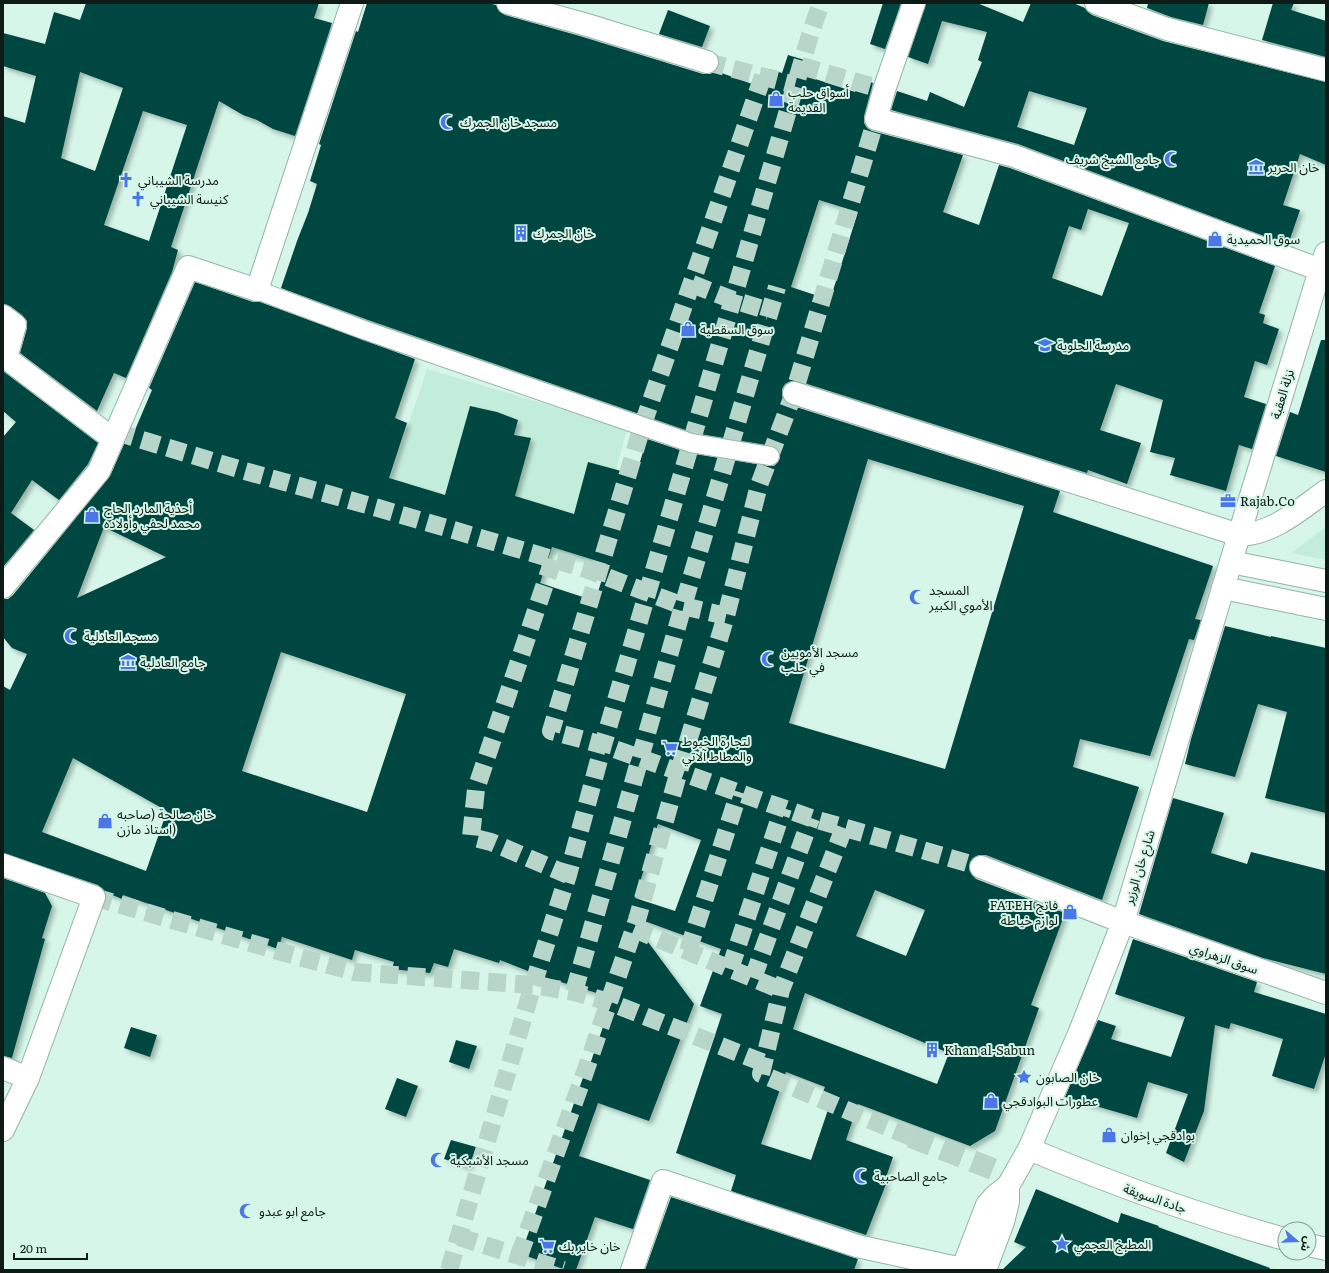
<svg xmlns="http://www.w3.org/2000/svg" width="1329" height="1273" font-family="Literata,'Noto Sans Arabic',serif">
<defs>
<filter id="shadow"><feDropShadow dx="3.5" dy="3.5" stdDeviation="2" flood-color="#0004"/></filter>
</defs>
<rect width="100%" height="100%" fill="#d5f6e8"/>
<g fill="#c3eddb">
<path d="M427,369L627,428L591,566L382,503Z"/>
<path d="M1326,527V560L1291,553Z"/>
</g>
<g fill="#034742" fill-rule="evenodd" filter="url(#shadow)">
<path d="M86,3H319L314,18L332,23L295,136L273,129L257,120L243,115L219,101L171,247L178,250L172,272L126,378L114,373L97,411L20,353L27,328V321L22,315L10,306L3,304V116L25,123L36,76L3,66V33L45,44L54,12L80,20ZM80,72L123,88L95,171L61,158ZM143,111L187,125L149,241L104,225Z"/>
<path d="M367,3H488L496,5L499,11L505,15L580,36L703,74H710L716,71L763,88L769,69L782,73L788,55L811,62L806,76L855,92L859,78L873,83L864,116V123L867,128L872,131L963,155L943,212L979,225L999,165L1010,168L1275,266L1259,313L1265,315L1263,323L1279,329L1267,365L1255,361L1244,397L1266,404L1252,449L1239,445L1226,491L1170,475L1175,458L1150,452L1163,400L1116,384L1100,430L1141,443L1127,484L1088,470L1087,473L798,381H791L785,384L782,389V396L785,402L790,405L1060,491L1053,512L1213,566L1195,619L1201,620L1194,640L1189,639L1150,756L1080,739L1073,767L1139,787L1102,900L986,855H979L973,858L970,862L969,869L972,875L976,879L1065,913L1031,1005L1039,1008L995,1131L970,1146L858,1104L846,1140L893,1157L884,1183L886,1184L866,1235L731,1191L736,1175L676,1153L722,1014L700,1006L721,949L628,915L694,1004L649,1121L598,1103L579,1156L650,1180L633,1229L595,1217L576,1270H566L521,1254L585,1072L587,1073L613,998L538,975L500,960L499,963L454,949L448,967L434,963L430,973L392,969L394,962L355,950L352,960L282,937L278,949L123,895L122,899L105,892L103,889L98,885L3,853V686L10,690L27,654L12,648L3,637V599H8L13,595L110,476L125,442L129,444L152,390L149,388L195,282L253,302H260L415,359L395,418L407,423L389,478L445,495L470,406L497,412L518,420L514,435L531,438L515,496L574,514L588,462L636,475L647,439L689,453L768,466H774L778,462L780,458V452L776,448L772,446L694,433L368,320L281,288L297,241L308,213L317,184L310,181L321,145L319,144L356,31L358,32ZM819,200L858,212L830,300L791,287ZM1088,209L1129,223L1102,296L1052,278L1069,226L1081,230ZM868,459L1024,506L945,769L789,723ZM104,527L166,557L77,598ZM552,547L607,564L595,601L540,583ZM281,652L406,694L367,812L242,771ZM73,758L167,811L146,871L42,832ZM658,824L701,840L675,911L635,898ZM875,890L925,910L906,956L856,936ZM805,993L949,1053L937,1084L793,1029ZM786,1072L825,1087L823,1092L833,1095L811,1160L761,1144Z"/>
<path d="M883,3H901L885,49L870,44Z"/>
<path d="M926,3H977L1023,22L1031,3H1073L1085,8L1087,11L1092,15L1163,41L1326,82V165L1300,154L1283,205L1300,210L1288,245L1018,144L891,110L897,91L927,101L930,92L964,107L982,62L978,60L987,32L942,21L928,64L908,57ZM1029,91L1087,108L1074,145L1017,127Z"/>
<path d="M1148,3H1209L1203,25L1171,17L1147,8Z"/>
<path d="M1273,3H1294L1291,10L1326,21V57L1262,40Z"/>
<path d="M668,10L710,26L702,47L659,34Z"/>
<path d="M1321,340H1326V472L1276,456L1290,412L1298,415Z"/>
<path d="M3,371L98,443L88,464L59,500L32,480L11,513L34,530L3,567V437L16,422L3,411Z"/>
<path d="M1225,626L1271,637V636L1326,648V813L1265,798L1287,712L1258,704L1235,777L1185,764L1191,739Z"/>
<path d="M1173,798L1224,813L1211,853L1247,864L1251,852L1326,871V974L1263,958L1139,914Z"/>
<path d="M3,878L45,893L52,906L42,938L45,939L12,1058L3,1056Z"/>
<path d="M1133,939L1257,982L1254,992L1326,1014V1053L1314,1089L1272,1076L1283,1039L1231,1023L1229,1029L1215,1025L1204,1111L1184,1162L1166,1153L1188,1094L1148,1082L1137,1118L1065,1097L1098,1020L1116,1026L1111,1039L1171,1057L1185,1017L1115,994Z"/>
<path d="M131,1027L157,1035L150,1057L124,1048Z"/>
<path d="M456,1040L477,1046L469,1069L449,1062Z"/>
<path d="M397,1078L418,1086L406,1117L385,1109Z"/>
<path d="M451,1140L476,1147L469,1167L444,1159Z"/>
<path d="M1036,1189L1118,1223L1121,1213L1159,1226L1158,1227L1270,1268L1269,1270H1002L1026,1247L1014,1242Z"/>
<path d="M671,1197L858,1259L854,1270H645Z"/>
</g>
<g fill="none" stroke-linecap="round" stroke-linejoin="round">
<g stroke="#b7d5c8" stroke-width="18" stroke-dasharray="18 9" stroke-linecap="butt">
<path d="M707,62L795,85"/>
<path d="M801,66L884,90"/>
<path d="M763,76L642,427L551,731L603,745L811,818L981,867"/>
<path d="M692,284L733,300L769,311"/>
<path d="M116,432L245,471L378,508L583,568L683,606L726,616"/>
<path d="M553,560L476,789L471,837L491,842L568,875"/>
<path d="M844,828L781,990L761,1074L911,1137"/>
<path d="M94,897L278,951L354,972L533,985L574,992L609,1002L764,1063"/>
<path d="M634,929L781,990"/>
<path d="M688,951L739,792"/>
<path d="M730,969L783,808"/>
<path d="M753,978L811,818"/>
<path d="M574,992L683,606L777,287"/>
<path d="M459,1237L563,1270"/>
<path d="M519,1256L585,1072L637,920L679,771L726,616L759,485L794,393L876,119"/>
<path d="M449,1270L533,985L568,875L603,745L810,35L821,3"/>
</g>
<path stroke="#b7d5c8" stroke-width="22" stroke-dasharray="22 11" stroke-linecap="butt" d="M911,1137L1013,1177"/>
<defs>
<path id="pedestrian" d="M257,290L364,330L691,443L770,456"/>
<g id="minor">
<path d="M508,3L584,24L707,62"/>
<path d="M914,3L884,90L876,119L1014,156L1326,272"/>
<path d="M1096,3L1167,29L1326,70"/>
<path d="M3,316L15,325L6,358L113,439"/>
<path d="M794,393L1239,535C1273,534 1299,510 1326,491"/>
<path d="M1239,535L1320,270L1326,253"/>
<path d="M3,587L99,471L188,267L257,290L352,3"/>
<path d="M3,865L94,897L28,1078L3,1130"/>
<path d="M981,867L1123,922L1326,993"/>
<path d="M3,1068L28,1078"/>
<path d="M1029,1149C1113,1184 1196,1215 1285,1239"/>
<path d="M1309,1245L1326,1249"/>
<path d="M632,1270L663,1181L857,1246L962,1269"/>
</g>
<g id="tertiary">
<path d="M1231,562L1326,581"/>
<path d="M1223,588L1326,609"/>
<path d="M962,1270L987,1205L995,1196L1008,1186L1029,1149L1079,1034L1123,922L1239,535"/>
<path d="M985,1270L1003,1222L1008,1202V1186"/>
</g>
</defs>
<use href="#pedestrian" stroke="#94b3a6" stroke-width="20"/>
<use href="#minor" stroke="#94b3a6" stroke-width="24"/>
<use href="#tertiary" stroke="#94b3a6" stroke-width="24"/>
<use href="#pedestrian" stroke="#fff" stroke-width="18"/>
<use href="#minor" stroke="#fff" stroke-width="22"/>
<use href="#tertiary" stroke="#fff" stroke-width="22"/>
</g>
<defs>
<symbol id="shop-bare" viewBox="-9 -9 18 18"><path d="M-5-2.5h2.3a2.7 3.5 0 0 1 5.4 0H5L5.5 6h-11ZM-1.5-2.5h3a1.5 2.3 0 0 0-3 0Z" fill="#4a76e8" stroke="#d5f6e8" stroke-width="2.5" paint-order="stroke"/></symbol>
<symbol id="mosque-bare" viewBox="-9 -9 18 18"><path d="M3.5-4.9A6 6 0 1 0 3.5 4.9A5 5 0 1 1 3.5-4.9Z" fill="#4a76e8" stroke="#d5f6e8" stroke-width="2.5" paint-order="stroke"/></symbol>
<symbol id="museum-bare" viewBox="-9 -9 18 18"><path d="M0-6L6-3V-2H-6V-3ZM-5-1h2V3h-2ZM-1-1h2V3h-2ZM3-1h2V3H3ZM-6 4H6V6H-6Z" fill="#4a76e8" stroke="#d5f6e8" stroke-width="2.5" paint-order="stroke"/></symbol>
<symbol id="church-bare" viewBox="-9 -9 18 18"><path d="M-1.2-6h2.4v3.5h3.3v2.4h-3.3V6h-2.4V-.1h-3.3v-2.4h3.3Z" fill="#4a76e8" stroke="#d5f6e8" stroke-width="2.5" paint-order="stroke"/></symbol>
<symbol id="building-bare" viewBox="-9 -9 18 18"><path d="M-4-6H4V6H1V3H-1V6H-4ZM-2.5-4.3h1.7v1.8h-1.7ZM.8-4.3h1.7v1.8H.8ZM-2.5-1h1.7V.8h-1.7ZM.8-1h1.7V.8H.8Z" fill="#4a76e8" stroke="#d5f6e8" stroke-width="2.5" paint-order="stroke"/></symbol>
<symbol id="school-bare" viewBox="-9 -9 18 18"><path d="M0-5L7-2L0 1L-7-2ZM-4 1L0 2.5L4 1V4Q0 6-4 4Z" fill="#4a76e8" stroke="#d5f6e8" stroke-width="2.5" paint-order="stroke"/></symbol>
<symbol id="office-bare" viewBox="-9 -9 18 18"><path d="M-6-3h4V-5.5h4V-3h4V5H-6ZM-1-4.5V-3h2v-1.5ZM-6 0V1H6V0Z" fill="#4a76e8" stroke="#d5f6e8" stroke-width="2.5" paint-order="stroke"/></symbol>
<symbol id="supermarket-bare" viewBox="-9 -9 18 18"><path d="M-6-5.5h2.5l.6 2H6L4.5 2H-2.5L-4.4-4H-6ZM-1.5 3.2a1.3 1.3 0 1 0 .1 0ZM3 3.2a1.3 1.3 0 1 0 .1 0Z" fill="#4a76e8" stroke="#d5f6e8" stroke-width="2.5" paint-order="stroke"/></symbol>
<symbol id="sight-bare" viewBox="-9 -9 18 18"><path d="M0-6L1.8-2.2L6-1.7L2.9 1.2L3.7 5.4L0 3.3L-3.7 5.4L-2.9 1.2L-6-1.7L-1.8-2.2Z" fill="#4a76e8" stroke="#d5f6e8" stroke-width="2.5" paint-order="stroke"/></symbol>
</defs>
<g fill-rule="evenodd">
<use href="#shop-bare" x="765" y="88" width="22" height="22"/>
<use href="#mosque-bare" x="437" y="111" width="22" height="22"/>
<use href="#mosque-bare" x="1161" y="148" width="22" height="22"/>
<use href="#museum-bare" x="1245" y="156" width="22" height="22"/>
<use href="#church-bare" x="115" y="169" width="22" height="22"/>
<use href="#church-bare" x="127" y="188" width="22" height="22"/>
<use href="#building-bare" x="510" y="222" width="22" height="22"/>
<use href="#shop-bare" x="1204" y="228" width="22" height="22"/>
<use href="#shop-bare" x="677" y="318" width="22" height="22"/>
<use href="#school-bare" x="1034" y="334" width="22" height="22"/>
<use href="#office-bare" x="1217" y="490" width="22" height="22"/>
<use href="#shop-bare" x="81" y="504" width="22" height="22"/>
<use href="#mosque-bare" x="906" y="586" width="22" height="22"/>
<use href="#mosque-bare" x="61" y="625" width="22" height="22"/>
<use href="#mosque-bare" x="758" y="648" width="22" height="22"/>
<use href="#museum-bare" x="117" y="651" width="22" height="22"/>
<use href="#supermarket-bare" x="659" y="737" width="22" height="22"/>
<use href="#shop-bare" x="94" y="810" width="22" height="22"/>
<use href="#shop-bare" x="1059" y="901" width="22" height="22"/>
<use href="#building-bare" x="921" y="1039" width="22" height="22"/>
<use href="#sight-bare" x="1013" y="1066" width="22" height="22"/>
<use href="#shop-bare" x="980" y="1090" width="22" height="22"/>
<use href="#shop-bare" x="1098" y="1124" width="22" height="22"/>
<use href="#mosque-bare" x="427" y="1149" width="22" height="22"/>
<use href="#mosque-bare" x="851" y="1165" width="22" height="22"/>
<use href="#mosque-bare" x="236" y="1200" width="22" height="22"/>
<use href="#sight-bare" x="1051" y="1233" width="22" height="22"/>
<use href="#supermarket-bare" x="536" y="1235" width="22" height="22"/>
</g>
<g text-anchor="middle" stroke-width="4" stroke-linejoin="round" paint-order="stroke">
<g font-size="13" fill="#0e1a15" stroke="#d5f6e8" text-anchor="start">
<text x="788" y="97">أسواق حلب<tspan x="788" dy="15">القديمة</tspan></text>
<text x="460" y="127">مسجد خان الجمرك</text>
<text x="1160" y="164" text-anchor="end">جامع الشيخ شريف</text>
<text x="1268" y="172">خان الحرير</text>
<text x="138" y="185">مدرسة الشيباني</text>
<text x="150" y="204">كنيسة الشيباني</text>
<text x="533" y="238">خان الجمرك</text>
<text x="1227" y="244">سوق الحميدية</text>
<text x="700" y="334">سوق السقطية</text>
<text x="1057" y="350">مدرسة الحلوية</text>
<text x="1240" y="506">Rajab.Co</text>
<text x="104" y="513">أحذية المارد الحاج<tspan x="104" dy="15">محمد لحفي وأولاده</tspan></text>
<text x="929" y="595">المسجد<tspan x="929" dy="15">الأموي الكبير</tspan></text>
<text x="84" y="641">مسجد العادلية</text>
<text x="781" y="657">مسجد الأمويين<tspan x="781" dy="15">في حلب</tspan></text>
<text x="140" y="667">جامع العادلية</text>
<text x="682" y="746">لتجارة الخيوط<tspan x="682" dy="15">والمطاط آلاتي</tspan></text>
<text x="117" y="819">خان صالحة (صاحبه<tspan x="117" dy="15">استاذ مازن)</tspan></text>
<text x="1058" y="910" text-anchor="end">FATEH فاتح<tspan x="1058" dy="15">لوازم خياطة</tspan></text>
<text x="944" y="1055">Khan al-Sabun</text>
<text x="1036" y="1082">خان الصابون</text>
<text x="1003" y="1106">عطورات البوادقجي</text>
<text x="1121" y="1140">بوادقجي إخوان</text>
<text x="450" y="1165">مسجد الأشبكية</text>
<text x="874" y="1181">جامع الصاحبية</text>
<text x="259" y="1216">جامع ابو عبدو</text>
<text x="1074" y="1249">المطبخ العجمي</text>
<text x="559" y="1251">خان خاير بك</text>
</g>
<g font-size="13" fill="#0e1a15" stroke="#d5f6e8">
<text transform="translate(1282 394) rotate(-73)" y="5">نزلة العقبة</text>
<text transform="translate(1139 867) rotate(-73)" y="5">شارع خان الوزير</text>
<text transform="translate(1224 958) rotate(19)" y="5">سوق الزهراوي</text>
<text transform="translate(1155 1198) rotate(19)" y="5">جادة السويقة</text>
</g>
</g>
<rect width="1329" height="1273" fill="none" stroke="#0e1a15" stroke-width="8"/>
<g transform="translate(1297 1241) rotate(109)"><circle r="19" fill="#d5f6e8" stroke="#859e94"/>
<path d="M0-3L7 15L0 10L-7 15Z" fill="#4a76e8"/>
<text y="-6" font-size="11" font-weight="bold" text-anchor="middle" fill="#0e1a15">ش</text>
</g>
<path d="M14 1253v6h73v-6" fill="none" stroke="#0e1a15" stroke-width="2"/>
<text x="20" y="1253" font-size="12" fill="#0e1a15" stroke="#d5f6e8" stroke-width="3" paint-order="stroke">20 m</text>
</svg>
